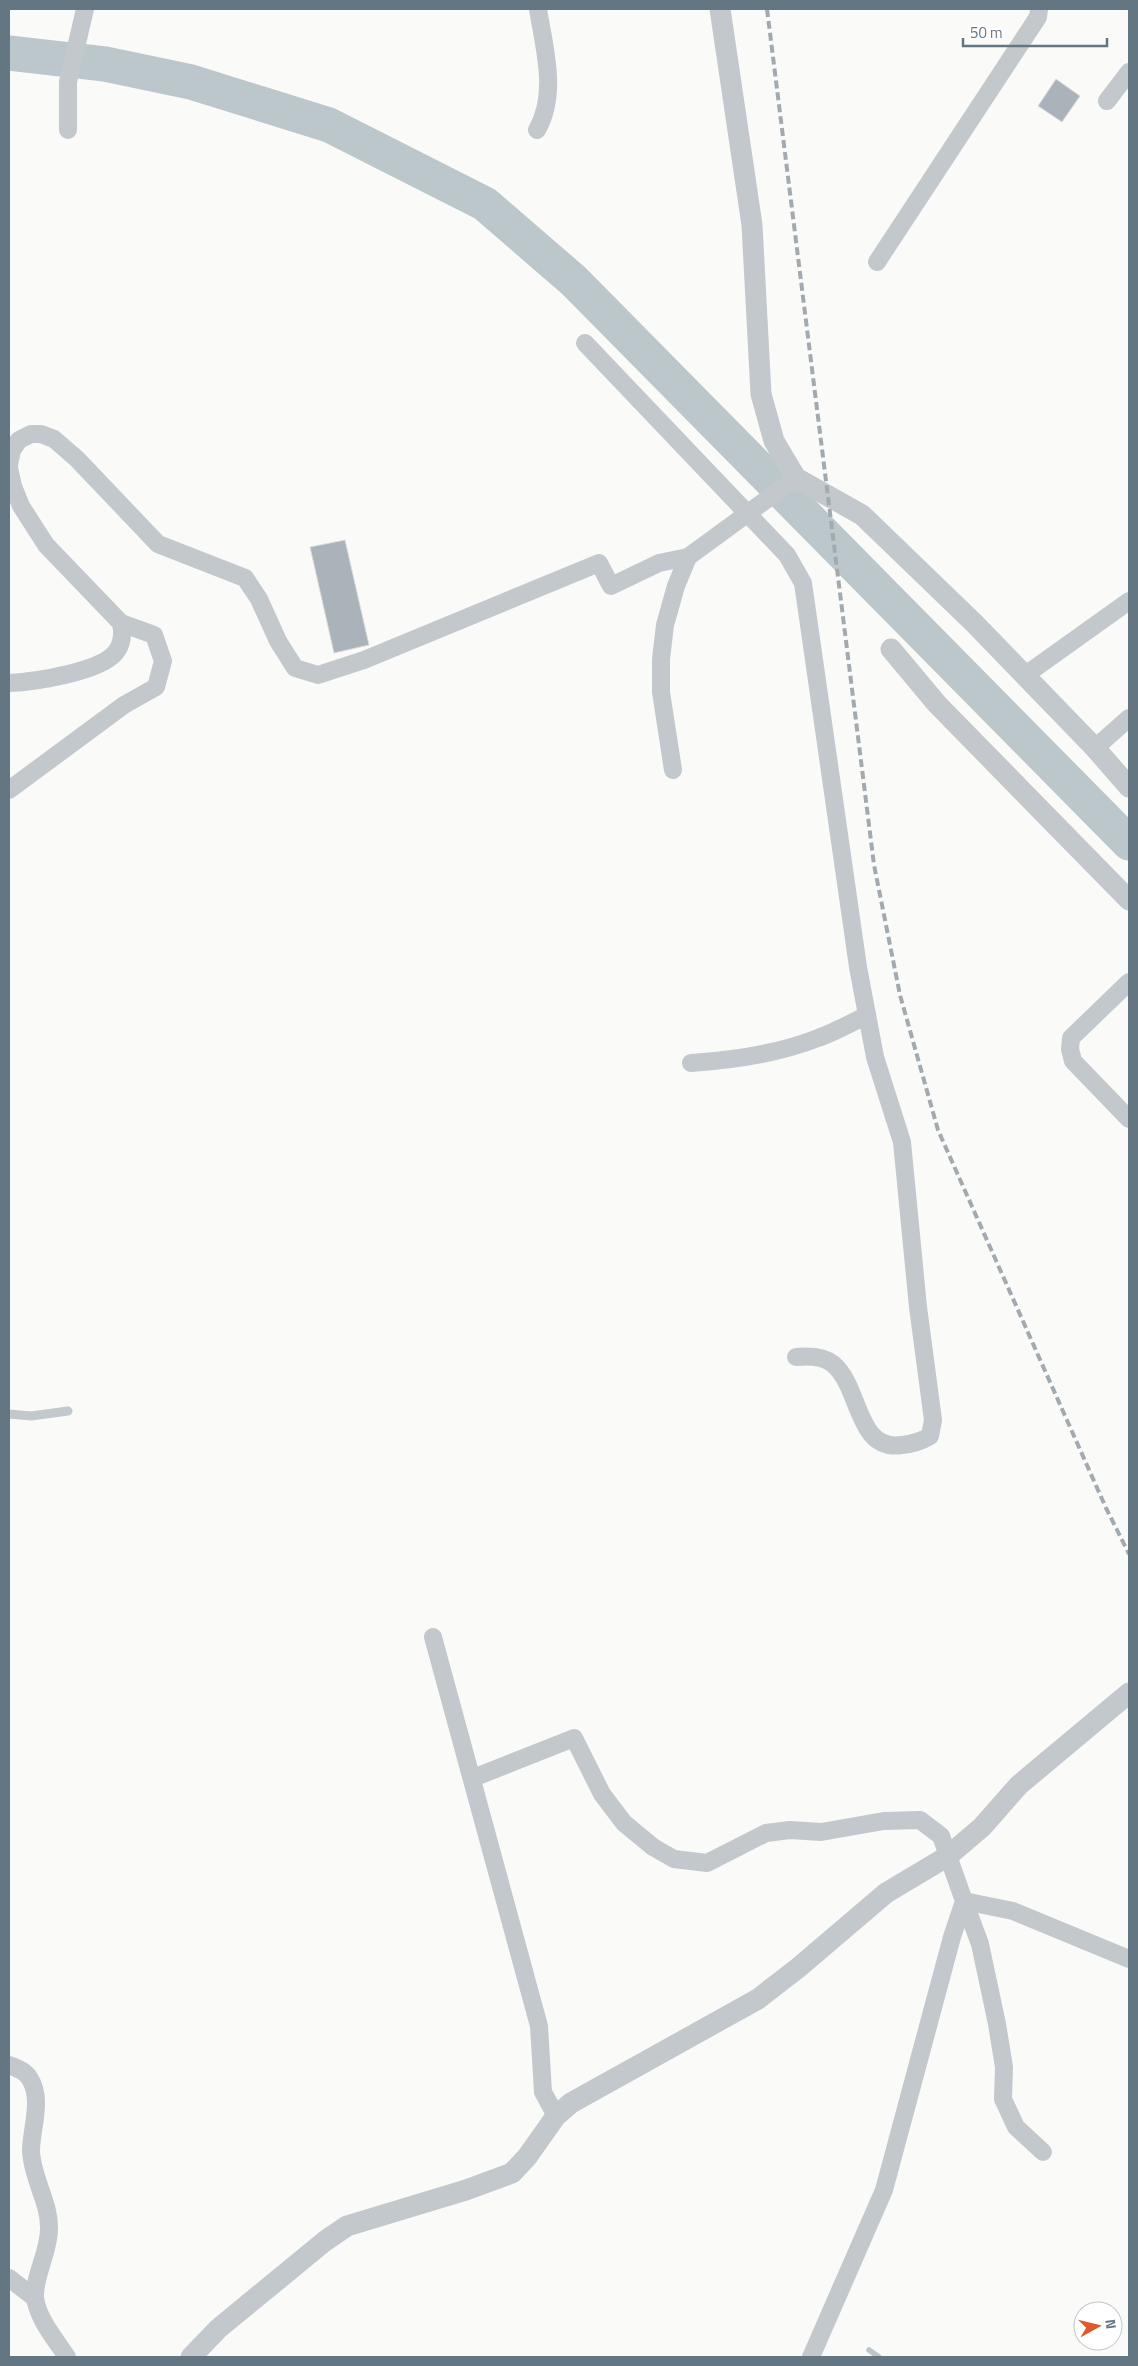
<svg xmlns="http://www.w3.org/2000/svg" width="1138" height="2366" font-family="'Titillium Web',sans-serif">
<rect width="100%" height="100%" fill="#fafaf8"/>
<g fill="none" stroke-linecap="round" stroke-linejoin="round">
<path stroke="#bbc7cb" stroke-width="5.5" d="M869,2350L879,2357"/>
<path stroke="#bbc7cb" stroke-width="35" d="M9,53L105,64L191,82L329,125L485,204L574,281L1129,843"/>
</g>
<g fill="#aab3b9" stroke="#dcdcda">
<path d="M1056,79L1080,96L1062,122L1038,106Z"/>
<path d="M345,540L369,645L334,653L310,547Z"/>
</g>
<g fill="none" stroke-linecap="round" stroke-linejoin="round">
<path stroke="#c3c8cc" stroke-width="9" d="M9,1414L31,1416L68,1411"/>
<g stroke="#c3c8cc" stroke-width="18">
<path d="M1107,101L1129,72"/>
<path d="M68,130V82L85,9"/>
<path d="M537,130C558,94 544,47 538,9"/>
<path d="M877,262L1038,17L1039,9"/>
<path d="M585,343L787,555L803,583L858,967L875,1057L902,1142L918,1307L933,1420L930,1436C920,1442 913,1444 902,1445C856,1452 861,1387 833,1364C823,1356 808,1356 796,1357"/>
<path d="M9,465L12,450L19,440L31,434H41L54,439L77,459L158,544L245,578L259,599L278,641L295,668L318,675L364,660L599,563L611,586L659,563L688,557"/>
<path d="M9,468L13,486L21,506L46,545L121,623L154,635L163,661L156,687L124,705L9,790"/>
<path d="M1024,676L1129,601"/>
<path d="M9,683C33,682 101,672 116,652C123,643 123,633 121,623"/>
<path d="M1095,748L1129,718"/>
<path d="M673,770L661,692V659L665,625L676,586L688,557L796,478"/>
<path d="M1129,982L1071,1038L1070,1049L1073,1061L1129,1119"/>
<path d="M691,1063C734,1060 778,1054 818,1038C835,1032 851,1023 867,1015"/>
<path d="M433,1637L539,2026L543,2092L556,2116"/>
<path d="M473,1778L574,1738L602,1794L624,1823L653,1847L674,1859L707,1863L766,1833L790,1830L821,1832L884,1821L920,1820L941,1836L964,1901L952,1937L884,2190L811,2357"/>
<path d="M964,1901L980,1944L997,2024L1004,2067L1003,2099L1016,2127L1043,2152"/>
<path d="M964,1901L1013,1911L1129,1959"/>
<path d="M9,2065C17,2068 26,2071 30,2079C43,2100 31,2129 31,2151C32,2178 50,2203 49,2229C49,2252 34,2276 35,2297C37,2318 56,2340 67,2357"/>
<path d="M9,2278L35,2298"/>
</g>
<g stroke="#c3c8cc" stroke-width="21">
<path d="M720,9L752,225L761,394L774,441L796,478L862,515L974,623L1095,748L1129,787"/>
<path d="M891,649L937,704L1129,900"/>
<path d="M191,2357L219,2328L325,2241L347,2226L466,2190L512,2173L527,2157L556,2116L571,2103L758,1999L798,1968L886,1893L948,1856L982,1827L1019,1785L1129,1693"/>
</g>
<path stroke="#a2aab0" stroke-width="4" stroke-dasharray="8 4" stroke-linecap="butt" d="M767,9L874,865L900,995L938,1130L1106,1508L1129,1554"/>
</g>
<rect width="1138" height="2366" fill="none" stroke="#657683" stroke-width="20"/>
<g transform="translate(1098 2326) rotate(82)"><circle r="24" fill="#ffffff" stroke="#c1c8cd"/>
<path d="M0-4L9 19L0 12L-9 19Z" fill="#e4572e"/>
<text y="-8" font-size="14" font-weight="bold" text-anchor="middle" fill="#657683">N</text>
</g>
<path d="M963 38v8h144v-8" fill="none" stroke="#657683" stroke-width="2.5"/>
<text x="970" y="38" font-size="15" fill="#657683" stroke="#ffffff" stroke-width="4" paint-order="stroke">50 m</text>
</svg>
